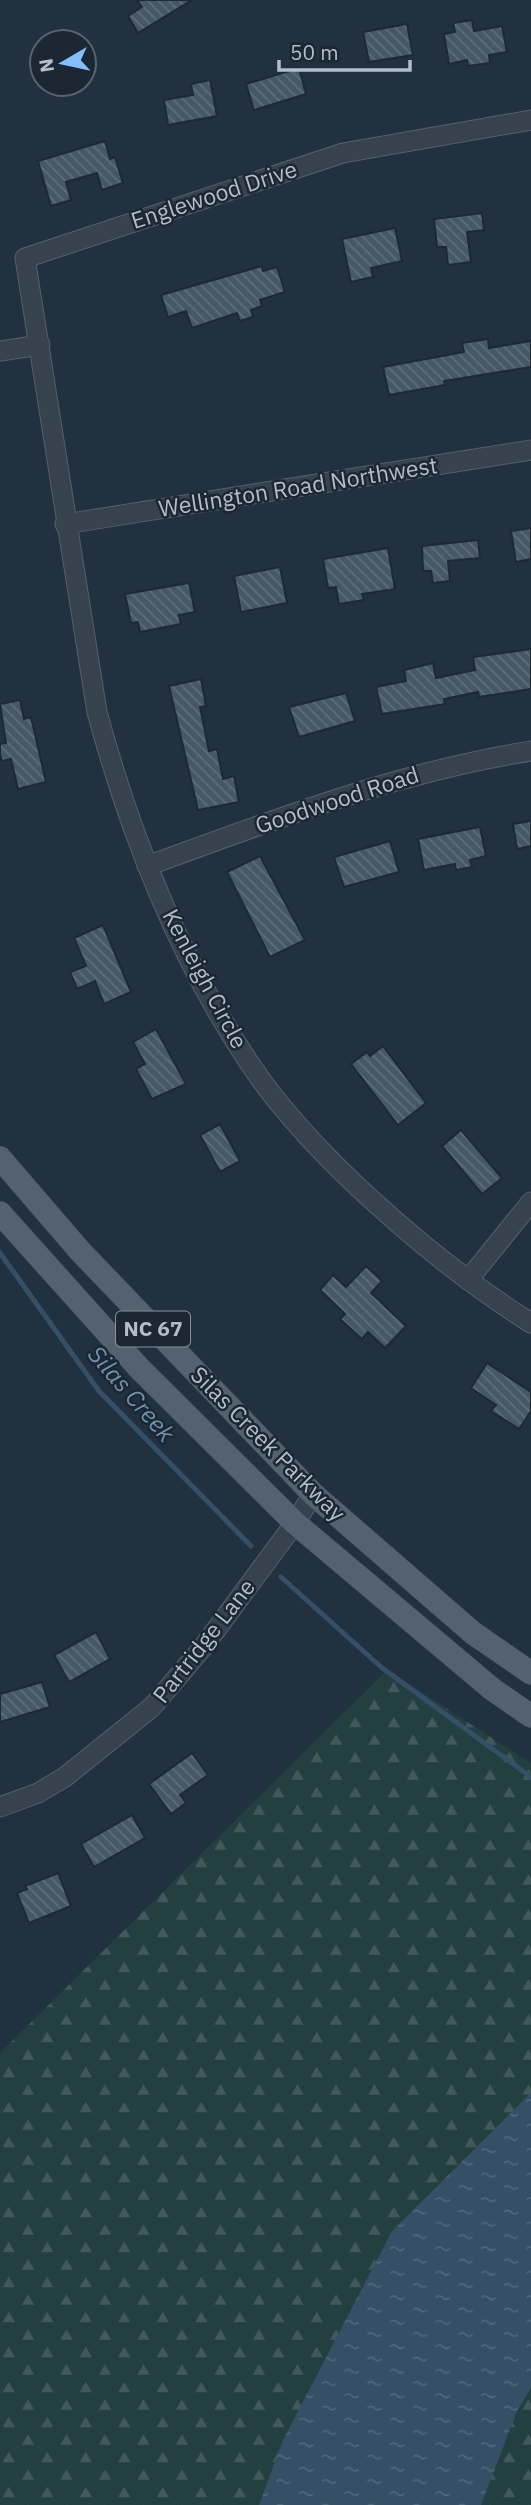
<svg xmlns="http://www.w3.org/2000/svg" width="531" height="2505" font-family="'IBM Plex Sans',sans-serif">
<defs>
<pattern id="forest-firs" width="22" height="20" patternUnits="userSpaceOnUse" patternTransform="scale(1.75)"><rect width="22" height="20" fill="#243f40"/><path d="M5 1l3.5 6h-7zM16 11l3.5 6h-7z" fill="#41595a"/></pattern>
<pattern id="water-ripples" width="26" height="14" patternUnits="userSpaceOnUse" patternTransform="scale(1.75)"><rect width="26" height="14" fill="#354f67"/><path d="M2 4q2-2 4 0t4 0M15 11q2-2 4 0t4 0" fill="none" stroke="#50677b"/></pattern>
<pattern id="building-back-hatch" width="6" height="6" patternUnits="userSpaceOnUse" patternTransform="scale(1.75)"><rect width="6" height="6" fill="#465765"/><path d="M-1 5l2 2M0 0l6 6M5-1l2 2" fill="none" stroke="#5e6d7a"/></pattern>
</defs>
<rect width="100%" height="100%" fill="#22313f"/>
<path fill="url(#forest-firs)" d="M387,1670L531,1763V2505H0V2053Z"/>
<path fill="url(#water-ripples)" d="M531,2093V2388L517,2411L481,2505H259L283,2440L392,2231Z"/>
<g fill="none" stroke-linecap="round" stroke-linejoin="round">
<g stroke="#354f67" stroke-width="5">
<path d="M0,1253L99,1391L251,1546"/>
<path d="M281,1577L381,1667L531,1777"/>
</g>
</g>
<g fill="url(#building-back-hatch)" stroke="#1d2a35" stroke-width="2">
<path d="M137,0H192L138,33L128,16L142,7Z"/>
<path d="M472,20L474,31L502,26L507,52L489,55L490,63L468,66L467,60L449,64L444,34L455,32L453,23Z"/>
<path d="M407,24L413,55L369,62L363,32Z"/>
<path d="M299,68L306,94L254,110L246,84Z"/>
<path d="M210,80L217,116L168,125L164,100L193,95L191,84Z"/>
<path d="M105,141L110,159L115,157L123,183L102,190L97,173L66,182L71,200L51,206L38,161Z"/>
<path d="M482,213L484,230L467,232L471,262L448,265L446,247H437L434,219Z"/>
<path d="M395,228L402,261L371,268L373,277L351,282L342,239Z"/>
<path d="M262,266L263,271L277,267L285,292L260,300L262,306L251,310L253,317L240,321L237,313L192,328L186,311L168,317L161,295Z"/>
<path d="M488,339L489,348L531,341V367L444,381L445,385L389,395L383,367L464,352L462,343Z"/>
<path d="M531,528V559L516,562L511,531Z"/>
<path d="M478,540L480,558L448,561L450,581L433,583L431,571H423L422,546Z"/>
<path d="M388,548L395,589L362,594L364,600L339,604L336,587L328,588L323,559Z"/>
<path d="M280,567L287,603L241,612L234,576Z"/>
<path d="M189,583L195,612L179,615L181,624L140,632L138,622L131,623L125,594Z"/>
<path d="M531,649V689L479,697L478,692L444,699L445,704L382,714L376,687L406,681L404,670L433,663L436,678L475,670L473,657Z"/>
<path d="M201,679L206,706L200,707L209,751L217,749L223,779L234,776L239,802L198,810L169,686Z"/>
<path d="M346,693L355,721L299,737L289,707Z"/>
<path d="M20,700L24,719L31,717L46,782L18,789L11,759L2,761L0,754V744L6,743L0,704Z"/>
<path d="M531,821V846L517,849L513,824Z"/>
<path d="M480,827L486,856L470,860L472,867L456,870L455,864L424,870L418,839Z"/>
<path d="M390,841L399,872L344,887L334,857Z"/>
<path d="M260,856L305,940L270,957L227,872Z"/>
<path d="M103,925L131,992L104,1004L95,981L77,989L70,972L86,966L74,938Z"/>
<path d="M156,1029L186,1084L152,1099L136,1069L145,1064L133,1042Z"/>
<path d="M383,1046L426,1103L398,1125L351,1064L367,1052L370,1056Z"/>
<path d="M220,1124L240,1161L220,1172L200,1135Z"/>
<path d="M461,1130L502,1178L482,1194L442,1146Z"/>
<path d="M366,1266L382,1281L371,1293L406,1326L385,1348L368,1332L362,1339L340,1319L345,1314L320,1290L333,1275L346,1287Z"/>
<path d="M487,1363L531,1392V1411L519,1429L491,1411L496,1405L471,1388Z"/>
<path d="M96,1632L110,1659L69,1682L54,1655Z"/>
<path d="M42,1682L50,1707L0,1722V1694Z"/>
<path d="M192,1753L208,1775L180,1795L186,1803L171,1814L149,1784Z"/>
<path d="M132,1815L145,1838L94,1867L81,1844Z"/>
<path d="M58,1873L71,1906L29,1923L17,1893L27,1889L25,1886Z"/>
</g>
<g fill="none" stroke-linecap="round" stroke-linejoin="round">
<defs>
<g id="minor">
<path d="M531,120L343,153L25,258L97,712C130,834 178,956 248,1061C309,1154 437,1264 531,1323"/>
<path d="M0,351L40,345"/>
<path d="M65,524L531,450"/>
<path d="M147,866C273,820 398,772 531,751"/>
<path d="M468,1280L531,1202"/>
<path d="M0,1807L38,1793L65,1777L152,1707L204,1646L295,1523L313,1494"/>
</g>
<g id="major">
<path d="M0,1158L80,1251L313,1494L473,1633L531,1673"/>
<path d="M0,1213L139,1368L295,1523L492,1689L531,1716"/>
</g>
</defs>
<use href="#minor" stroke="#54616c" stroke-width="21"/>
<use href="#major" stroke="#3f4c57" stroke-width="24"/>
<use href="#minor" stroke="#36434e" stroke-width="19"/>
<use href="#major" stroke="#54626f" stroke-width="23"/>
</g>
<g text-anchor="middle" stroke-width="5" stroke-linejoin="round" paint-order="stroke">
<rect fill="#1b2833" stroke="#85919d" stroke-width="2" x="116" y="1311.5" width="74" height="35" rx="5"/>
<g font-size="21" font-weight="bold" fill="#b2beca">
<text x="153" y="1336">NC 67</text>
</g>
<g font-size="23" fill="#b2beca" stroke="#1b2833">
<text transform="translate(214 195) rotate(-18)" y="8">Englewood Drive</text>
<text transform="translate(298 487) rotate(-9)" y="8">Wellington Road Northwest</text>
<text transform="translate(337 800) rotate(-18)" y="8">Goodwood Road</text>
<text transform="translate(205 979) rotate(62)" y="8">Kenleigh Circle</text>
<text transform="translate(268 1444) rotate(45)" y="8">Silas Creek Parkway</text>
<text transform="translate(204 1641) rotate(-52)" y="8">Partridge Lane</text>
</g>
<g font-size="24" font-style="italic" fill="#7092af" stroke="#1b2833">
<text transform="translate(131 1394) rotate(49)" y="8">Silas Creek</text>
</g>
</g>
<g transform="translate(63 63) rotate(261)"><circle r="33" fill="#1b2833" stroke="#57646f" stroke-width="2"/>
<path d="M0-5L12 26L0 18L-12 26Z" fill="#83bffe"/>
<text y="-10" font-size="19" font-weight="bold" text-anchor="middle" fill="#b2beca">N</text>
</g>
<path d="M279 60v10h131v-10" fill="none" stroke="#b2beca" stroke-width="3.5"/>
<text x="290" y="60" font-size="21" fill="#b2beca" stroke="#1b2833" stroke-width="5" paint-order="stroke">50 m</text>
</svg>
